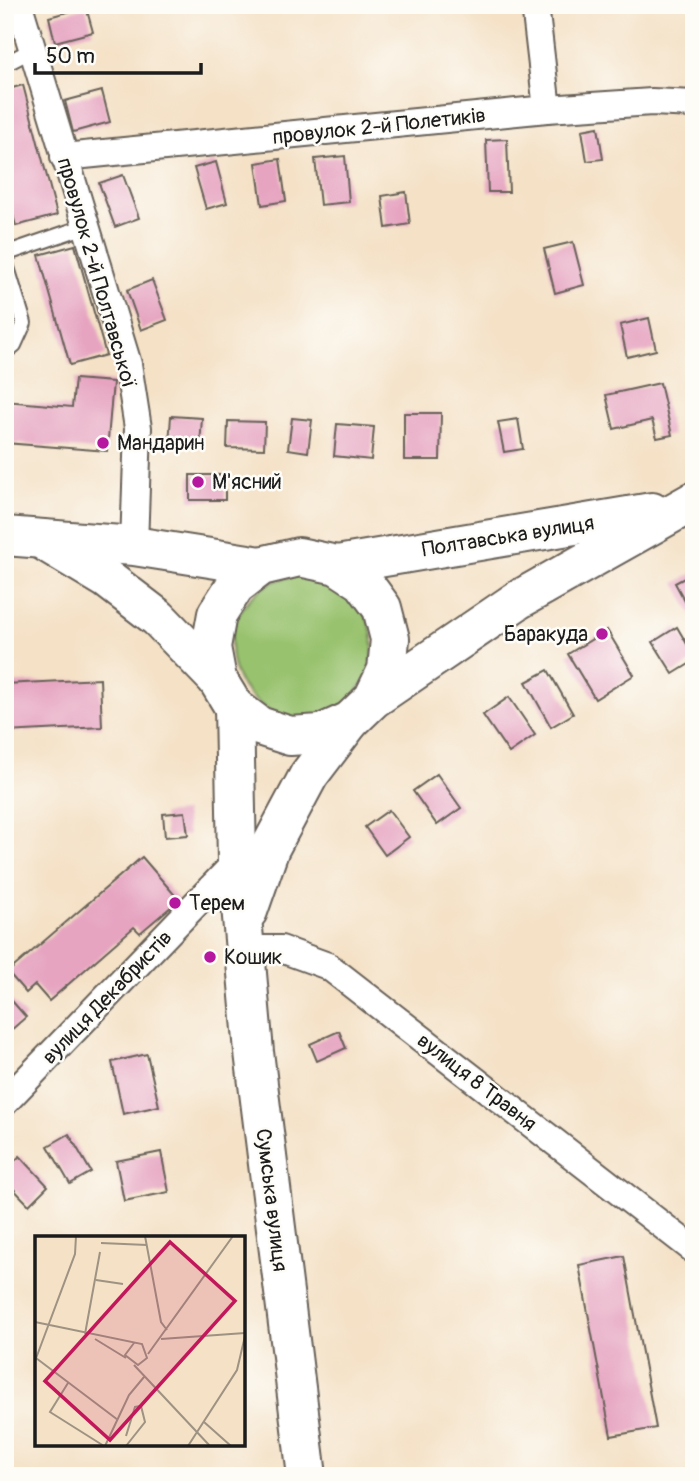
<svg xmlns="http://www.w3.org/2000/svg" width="699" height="1481" font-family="Pangolin,sans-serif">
<rect width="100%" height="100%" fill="#fdfcf7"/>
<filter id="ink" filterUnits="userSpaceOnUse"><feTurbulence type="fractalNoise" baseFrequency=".0143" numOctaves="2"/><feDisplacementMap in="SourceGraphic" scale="14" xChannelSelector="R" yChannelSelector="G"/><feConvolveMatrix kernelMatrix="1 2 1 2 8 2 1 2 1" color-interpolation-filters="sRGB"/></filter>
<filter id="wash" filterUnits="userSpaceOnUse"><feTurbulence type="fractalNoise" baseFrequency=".00686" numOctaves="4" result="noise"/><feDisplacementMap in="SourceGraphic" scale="28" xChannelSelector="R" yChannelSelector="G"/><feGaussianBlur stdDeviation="1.57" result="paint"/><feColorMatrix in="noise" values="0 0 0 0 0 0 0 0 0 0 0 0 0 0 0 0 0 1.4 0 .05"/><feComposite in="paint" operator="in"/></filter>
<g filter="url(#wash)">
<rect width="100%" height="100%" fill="#f4e1c6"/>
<circle fill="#99c26e" stroke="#5a6f45" stroke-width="2" cx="302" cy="647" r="71"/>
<g id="blocks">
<g fill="#e6a4c1">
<path d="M86,7L93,32L55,42L49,17Z"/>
<path d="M23,85L57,215L16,226L5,185V90Z"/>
<path d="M102,91L110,122L73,132L65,101Z"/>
<path d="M598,127L603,159L587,161L582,130Z"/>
<path d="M507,139L509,192H488L486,140Z"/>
<path d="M345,156L349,202L320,205L315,159Z"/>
<path d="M280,159L286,201L262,205L256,163Z"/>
<path d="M216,162L227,203L206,209L194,168Z"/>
<path d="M123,175L139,218L115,227L99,183Z"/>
<path d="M406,192L410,224L386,228L382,196Z"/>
<path d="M573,242L584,285L555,293L544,249Z"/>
<path d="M75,245L106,355L70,365L39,255Z"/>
<path d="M152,280L167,320L141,330L127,290Z"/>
<path d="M649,318L656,350L627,357L620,325Z"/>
<path d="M75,379L113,382L107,451L5,443V401L72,407Z"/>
<path d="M660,383L672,435L657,438L652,420L614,429L606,395Z"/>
<path d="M404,413H441L440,460H404Z"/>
<path d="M171,416L202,418L200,446L169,444Z"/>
<path d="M292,418L312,420L308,452L288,449Z"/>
<path d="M518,419L523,449L504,452L498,422Z"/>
<path d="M228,421L265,422L264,449L227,448Z"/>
<path d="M337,424L374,427L371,460L334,456Z"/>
<rect x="190" y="475" width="35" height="25"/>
<path d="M694,573V618L675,583Z"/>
<path d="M677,627L694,656V661L673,674L653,642Z"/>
<path d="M607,630L634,675L595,699L568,654Z"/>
<path d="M548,670L573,714L551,727L526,682Z"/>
<path d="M100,679L102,727L5,732V684Z"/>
<path d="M509,697L535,735L509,753L483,715Z"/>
<path d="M437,774L461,808L437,825L413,791Z"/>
<path d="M389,810L409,837L385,855L365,827Z"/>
<path d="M185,812L188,835L165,837L163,814Z"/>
<path d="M142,857L179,900L140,933L134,927L49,1001L35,985L26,993L8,972Z"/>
<path d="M5,993L26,1017L10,1031L5,1025Z"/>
<path d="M339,1031L346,1048L317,1061L310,1044Z"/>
<path d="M147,1054L159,1106L123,1114L112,1062Z"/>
<path d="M69,1134L91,1172L70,1184L48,1146Z"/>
<path d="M161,1152L169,1192L124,1201L116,1161Z"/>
<path d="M20,1156L48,1186L29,1205L5,1180V1170Z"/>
<path d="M624,1256L656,1428L611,1436L579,1265Z"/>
</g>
</g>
</g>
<g filter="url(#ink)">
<use href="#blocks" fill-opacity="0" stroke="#686158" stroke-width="2"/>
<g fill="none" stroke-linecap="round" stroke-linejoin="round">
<defs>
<g id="lane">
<path d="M5,64L32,50"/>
<path d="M5,254L86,226"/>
<path d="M5,261L24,323L14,345L5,352"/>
</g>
<g id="street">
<path d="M19,5L128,364L138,428L134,546"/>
<path d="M535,5L547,109"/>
<path d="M64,157L547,109L652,102L694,104"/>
<path d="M245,949H281L328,966L694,1250"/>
<path d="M5,1102L237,861"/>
</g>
<g id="primary">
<path d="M5,536L134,546L261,566"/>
<path d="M47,543L107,579L158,618L217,679"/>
<path d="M337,565L652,512"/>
<path d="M373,699L387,670L390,639L382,608L363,582L337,565L299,557L261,566L235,586L217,614L211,647L217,679L234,707L259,726L290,736L321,734L350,721L373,699L518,600L694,501"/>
<path d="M234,707L237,861L254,1052L307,1476"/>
<path d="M248,911L270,848L309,775L350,721"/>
</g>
</defs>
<use href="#lane" stroke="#686158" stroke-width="18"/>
<use href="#street" stroke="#686158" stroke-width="30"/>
<use href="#primary" stroke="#686158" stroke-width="42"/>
<use href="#lane" stroke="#fff" stroke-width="14"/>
<use href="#street" stroke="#fff" stroke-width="26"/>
<use href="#primary" stroke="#fff" stroke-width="38"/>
</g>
</g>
<g fill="#b5179e" stroke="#fdfcf7" stroke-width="2.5">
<circle cx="103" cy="443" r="7"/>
<circle cx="198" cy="482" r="7"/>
<circle cx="602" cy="634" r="7"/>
<circle cx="175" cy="903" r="7"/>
<circle cx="210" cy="957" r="7"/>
</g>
<g text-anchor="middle" stroke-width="5" stroke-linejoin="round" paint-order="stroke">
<g font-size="21" fill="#1c1c1c" stroke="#fdfcf7">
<text transform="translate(379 126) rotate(-6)" y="7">провулок 2-й Полетиків</text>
<text transform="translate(97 273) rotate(74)" y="7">провулок 2-й Полтавської</text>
<text transform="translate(508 536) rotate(-9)" y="7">Полтавська вулиця</text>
<text transform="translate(107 997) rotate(-46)" y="7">вулиця Декабристів</text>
<text transform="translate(477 1082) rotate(38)" y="7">вулиця 8 Травня</text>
<text transform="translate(272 1200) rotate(83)" y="7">Сумська вулиця</text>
</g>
<g font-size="21" fill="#1c1c1c" stroke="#fdfcf7" text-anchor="start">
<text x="117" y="450">Мандарин</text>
<text x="212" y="489">М'ясний</text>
<text x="588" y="641" text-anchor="end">Баракуда</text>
<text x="189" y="910">Терем</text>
<text x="224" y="964">Кошик</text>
</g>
</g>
<g transform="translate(35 1236)">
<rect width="210" height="210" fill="#f4e1c6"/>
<path fill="none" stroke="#9e9282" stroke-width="2" d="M110,0L126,86L132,94M66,7L112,9M61,44L88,48M0,86L107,108L112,122L103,129L90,119L99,107M50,98L65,16M60,103L91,122M126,103L210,97M113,118L198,0M1,122L83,184M0,125L40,18L41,0M99,129L175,210M33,147L15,176L69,210M169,186L196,210M70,210L94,159L109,141M91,210L110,186L106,170L100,171L91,200M153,210L202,134L210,100"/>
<path fill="#c2185b" fill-opacity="0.15" stroke="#c2185b" stroke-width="3.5" d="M135,6L200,65L75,204L10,145Z"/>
<rect width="210" height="210" fill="none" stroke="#1c1c1c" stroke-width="3.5"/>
</g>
<rect width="699" height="1481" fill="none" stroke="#fdfcf7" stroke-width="28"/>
<path d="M35 63v10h166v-10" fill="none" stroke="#1c1c1c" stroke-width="3.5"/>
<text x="46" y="63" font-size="21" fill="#1c1c1c" stroke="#fdfcf7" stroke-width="5" paint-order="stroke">50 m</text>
</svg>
